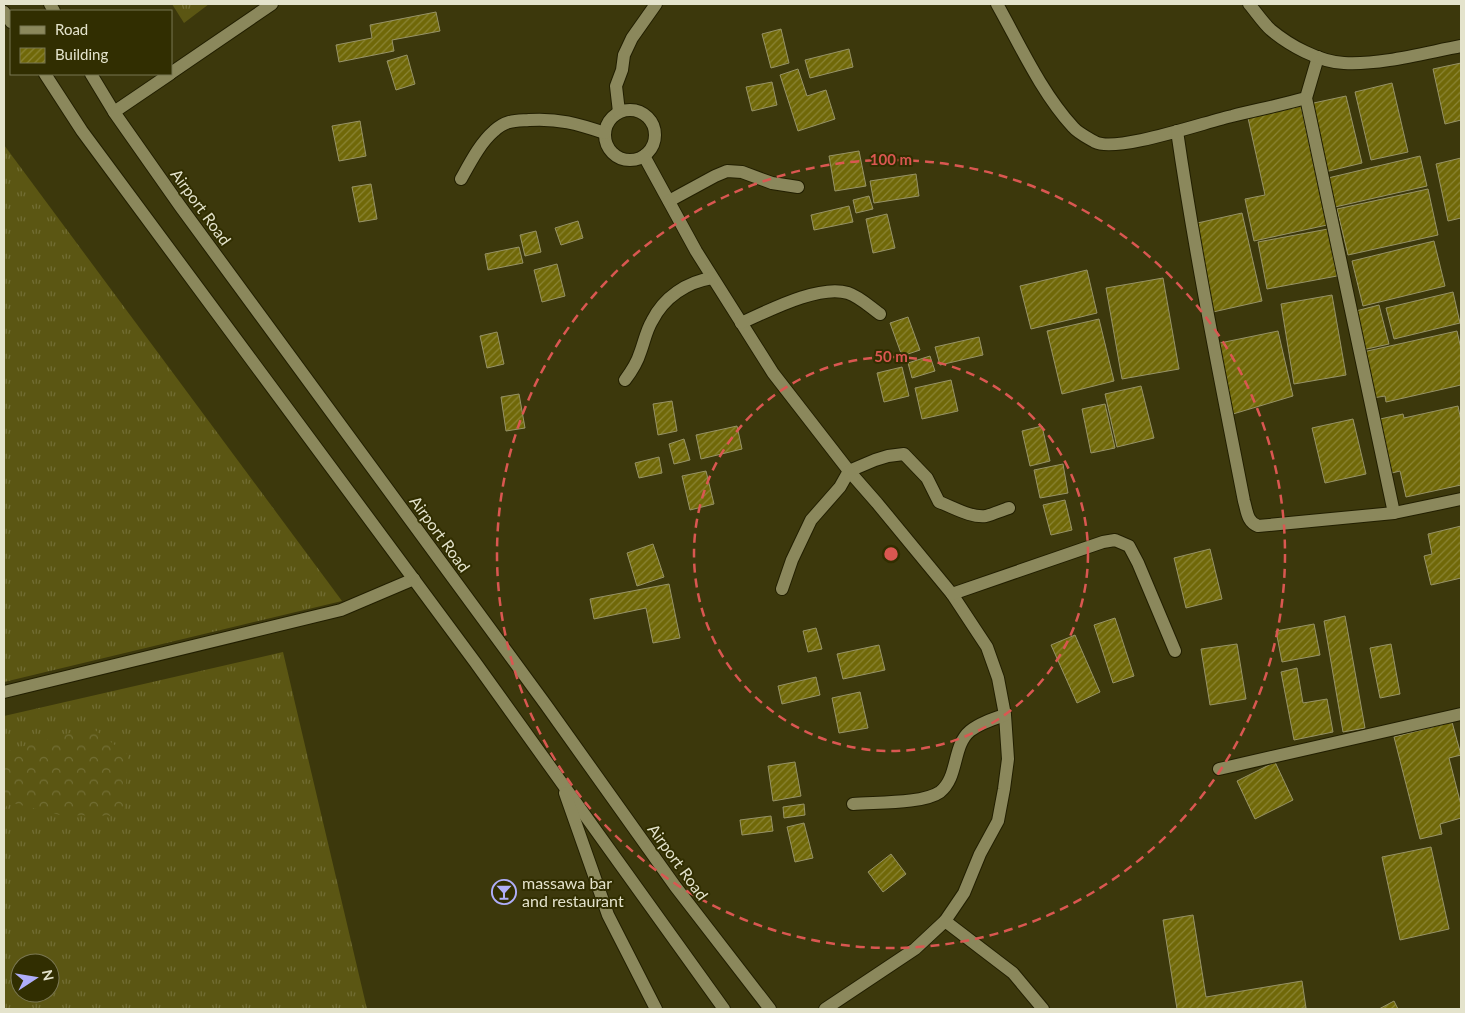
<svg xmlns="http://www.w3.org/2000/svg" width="1465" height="1013" font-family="Lato,sans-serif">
<defs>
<pattern id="grass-tufts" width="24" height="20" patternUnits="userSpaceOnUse" patternTransform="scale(1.25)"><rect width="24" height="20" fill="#5b5613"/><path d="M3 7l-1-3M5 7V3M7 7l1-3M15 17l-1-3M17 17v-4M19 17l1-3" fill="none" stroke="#726e34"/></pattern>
<pattern id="forest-crowns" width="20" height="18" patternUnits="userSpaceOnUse" patternTransform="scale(1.25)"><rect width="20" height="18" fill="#5b5613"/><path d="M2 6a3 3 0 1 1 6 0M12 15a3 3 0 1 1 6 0" fill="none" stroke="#726e34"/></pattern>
<pattern id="building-hatch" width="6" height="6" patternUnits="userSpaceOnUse" patternTransform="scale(1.25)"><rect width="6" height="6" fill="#706808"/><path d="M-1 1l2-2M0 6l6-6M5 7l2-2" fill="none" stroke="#8b8536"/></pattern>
</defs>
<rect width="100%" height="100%" fill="#3c380c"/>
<g fill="url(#grass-tufts)" fill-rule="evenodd">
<path d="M172,4H209L184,23Z"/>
<path d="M4,145L342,601L4,682Z"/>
<path d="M283,652L367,1009H4V716ZM20,963H50V993H20Z"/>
</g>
<path fill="url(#forest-crowns)" d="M91,727L128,755L124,816L60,815L9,802L4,810V752Z"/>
<g fill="url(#building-hatch)" stroke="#979367">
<path d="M436,12L440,31L392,40L394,51L339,62L336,45L372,38L370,25Z"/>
<path d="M781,29L789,63L771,68L762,34Z"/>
<path d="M849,49L853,67L810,78L805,60Z"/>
<path d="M407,55L415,84L396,90L387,61Z"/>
<path d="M1461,63V120L1445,124L1433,69Z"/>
<path d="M798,69L807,96L826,90L835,119L798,131L780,75Z"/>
<path d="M772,82L777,105L752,111L746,87Z"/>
<path d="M1392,83L1408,152L1371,160L1355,92Z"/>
<path d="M1346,96L1362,163L1325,172L1309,104Z"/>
<path d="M1301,106L1327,225L1254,241L1245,199L1265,195L1248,118Z"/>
<path d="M360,121L366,156L339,161L332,126Z"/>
<path d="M859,151L866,186L835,191L829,156Z"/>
<path d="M1420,156L1427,186L1335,207L1328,178Z"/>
<path d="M1461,158V218L1448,221L1436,164Z"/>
<path d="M916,174L919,196L874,203L870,181Z"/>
<path d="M371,184L377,219L359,222L352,187Z"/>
<path d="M1428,189L1438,235L1348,255L1337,209Z"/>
<path d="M869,196L873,209L856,213L853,200Z"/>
<path d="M849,206L853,222L814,230L811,215Z"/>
<path d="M1242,213L1262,301L1213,312L1193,224Z"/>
<path d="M887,214L895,248L873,253L866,219Z"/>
<path d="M578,221L583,238L561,245L555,228Z"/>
<path d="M1328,229L1337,276L1267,289L1258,242Z"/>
<path d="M536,231L541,252L525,256L520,235Z"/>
<path d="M1434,241L1445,286L1363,306L1352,261Z"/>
<path d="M519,247L523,263L488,270L485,254Z"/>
<path d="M557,264L565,296L542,302L534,270Z"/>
<path d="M1087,270L1097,313L1031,329L1020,286Z"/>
<path d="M1163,278L1179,369L1122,379L1106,288Z"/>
<path d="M1453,292L1460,323L1394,339L1386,308Z"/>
<path d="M1332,295L1346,375L1294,384L1281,304Z"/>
<path d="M1379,305L1389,344L1362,350L1352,312Z"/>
<path d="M908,317L920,350L902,356L890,323Z"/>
<path d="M1099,319L1114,381L1062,394L1047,331Z"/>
<path d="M1278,331L1293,396L1233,414L1215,344Z"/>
<path d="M1457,331L1461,349V385L1386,402L1385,396L1373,398L1363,352Z"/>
<path d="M497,332L504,364L487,368L480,336Z"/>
<path d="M979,337L983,355L940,365L935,347Z"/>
<path d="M930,356L935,371L912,378L908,363Z"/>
<path d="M902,367L909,396L884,402L877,373Z"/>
<path d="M951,380L958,411L922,419L915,388Z"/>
<path d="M1141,386L1154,438L1117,447L1105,394Z"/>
<path d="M519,394L525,428L506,431L501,397Z"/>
<path d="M672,401L677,431L658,435L653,404Z"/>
<path d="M1105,404L1115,448L1091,453L1082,409Z"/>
<path d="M1458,406L1461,421V485L1406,497L1400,471L1392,473L1380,419L1403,414L1404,418Z"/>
<path d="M1353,419L1366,474L1325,483L1312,428Z"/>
<path d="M737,426L742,449L701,459L696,435Z"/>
<path d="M1042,426L1050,461L1030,466L1022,431Z"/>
<path d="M684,439L690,460L674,464L669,444Z"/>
<path d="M659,457L662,473L639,478L635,463Z"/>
<path d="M1063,464L1068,493L1040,498L1034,470Z"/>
<path d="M706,471L714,504L690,510L682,476Z"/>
<path d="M1065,500L1072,530L1051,535L1043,505Z"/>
<path d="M1461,526V578L1431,585L1424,556L1432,554L1428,534Z"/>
<path d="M653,544L664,577L637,586L627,553Z"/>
<path d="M1210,549L1222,599L1186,608L1174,558Z"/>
<path d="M669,584L680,638L653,643L646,608L594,619L590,599Z"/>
<path d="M1345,616L1365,728L1343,732L1324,621Z"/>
<path d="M1115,618L1134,676L1113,683L1094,625Z"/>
<path d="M1314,624L1320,655L1282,662L1276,631Z"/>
<path d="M816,628L822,649L808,652L803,631Z"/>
<path d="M1075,635L1100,692L1077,703L1051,645Z"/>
<path d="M1237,644L1246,699L1210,705L1201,649Z"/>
<path d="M1391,644L1400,694L1380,698L1370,648Z"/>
<path d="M879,645L885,670L843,679L837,654Z"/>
<path d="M1297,668L1303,703L1327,699L1333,732L1294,740L1281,672Z"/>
<path d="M816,677L820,695L782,704L778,686Z"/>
<path d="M860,692L868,728L839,733L832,698Z"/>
<path d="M1452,722L1461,755L1449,758L1461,805V818L1440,824L1442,834L1420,839L1394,737Z"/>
<path d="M795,762L801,796L773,801L768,766Z"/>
<path d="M1275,762L1293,800L1255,819L1237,781Z"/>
<path d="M804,804L805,815L784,818L783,807Z"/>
<path d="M771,816L773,831L742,835L740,820Z"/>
<path d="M804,823L813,858L795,862L787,827Z"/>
<path d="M1431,847L1449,929L1400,940L1382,857Z"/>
<path d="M891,854L906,874L883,892L868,872Z"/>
<path d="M1193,915L1206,997L1302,981L1306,1008L1297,1009H1177L1163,920Z"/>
<path d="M1394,1001L1398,1009H1379Z"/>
</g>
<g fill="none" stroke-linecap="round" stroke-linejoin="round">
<defs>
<g id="minor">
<path d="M997,4C1020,45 1041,92 1073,127C1078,133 1088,138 1095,142C1117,153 1205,122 1232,116C1256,110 1281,105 1306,98"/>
<path d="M1318,57L1306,98L1394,513"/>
<path d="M171,73L272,4"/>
<circle cx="630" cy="135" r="25"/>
<path d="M114,112L170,74"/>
<path d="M619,112L616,86L622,70L624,55L632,38L656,4"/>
<path d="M1177,131C1195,255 1220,378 1244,501C1247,511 1247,522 1258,526L1394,513L1461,499"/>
<path d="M644,156L696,251L773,373L849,471L877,503L952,594L987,647L998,678L1005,715L1008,759L1004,789L998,821L980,854L964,893L945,921"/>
<path d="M461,179C470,163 480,143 494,131C506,120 514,121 529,120C558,118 578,124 605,133"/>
<path d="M669,201L715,176L727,171L742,172L772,183L798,187"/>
<path d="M741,323C768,311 819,284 848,293C860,297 870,307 880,314"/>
<path d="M625,380C631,372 637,363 640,353C644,343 646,331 652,321C664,297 687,282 712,278"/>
<path d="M782,589L792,560L811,520L840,487L849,471L875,460L888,456L904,454L927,478L939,502C953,507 971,518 986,516C994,514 1002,510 1009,508"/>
<path d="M952,594L1103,542L1115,540L1129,546L1138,563L1175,651"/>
<path d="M4,692L341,610L414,579"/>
<path d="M1219,769L1461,714"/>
<path d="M853,804C875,802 923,804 940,792C959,777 952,746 970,731C980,723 993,719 1005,715"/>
<path d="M825,1009L915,949L945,921L1013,973L1043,1009"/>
</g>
<path id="tertiary" d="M1249,4C1256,12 1263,23 1271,30C1289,45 1319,62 1344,63C1381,65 1424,53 1461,46"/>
<g id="secondary">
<path d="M50,4L54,11"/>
<path d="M4,12L11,22"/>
<path d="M45,74L82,131L475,662L724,1009"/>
<path d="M91,74L114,112L180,206L546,705L675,886L770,1009"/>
<path d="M565,793L608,915L656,1009"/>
</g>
</defs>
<use href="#minor" stroke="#221f00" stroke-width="14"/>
<use href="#tertiary" stroke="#221f00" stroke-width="14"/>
<use href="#secondary" stroke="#221f00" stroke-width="14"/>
<use href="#minor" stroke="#8b885c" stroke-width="12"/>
<use href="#tertiary" stroke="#8b885c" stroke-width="12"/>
<use href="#secondary" stroke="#8b885c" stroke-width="12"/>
</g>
<g fill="none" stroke="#da5751" stroke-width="2.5" stroke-dasharray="9 6">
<circle cx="891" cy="554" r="197"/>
<circle cx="891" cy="554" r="394"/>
</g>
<defs>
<symbol id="bar-ring" viewBox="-11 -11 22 22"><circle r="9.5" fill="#312e01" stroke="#afaefa" stroke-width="1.5"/><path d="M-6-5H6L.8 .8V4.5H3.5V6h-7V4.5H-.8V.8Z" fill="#afaefa"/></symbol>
</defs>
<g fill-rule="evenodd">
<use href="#bar-ring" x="490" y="878" width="28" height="28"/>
</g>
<g text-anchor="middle" stroke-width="4" stroke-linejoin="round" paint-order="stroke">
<g font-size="16" fill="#e4e3cc" stroke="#312e01">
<text transform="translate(201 207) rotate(54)" y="6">Airport Road</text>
<text transform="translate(440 534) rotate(54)" y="6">Airport Road</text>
<text transform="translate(678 862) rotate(54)" y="6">Airport Road</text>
</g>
<g font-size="16" fill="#e4e3cc" stroke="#312e01" text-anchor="start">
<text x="522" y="889">massawa bar<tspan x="522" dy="18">and restaurant</tspan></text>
</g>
</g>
<circle cx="891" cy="554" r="8" fill="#da5751" stroke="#312e01" stroke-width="2.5"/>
<g font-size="15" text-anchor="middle" font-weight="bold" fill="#da5751" stroke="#312e01" stroke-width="4" stroke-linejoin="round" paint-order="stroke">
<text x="891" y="165">100 m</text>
<text x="891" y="362">50 m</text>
</g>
<rect width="1465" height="1013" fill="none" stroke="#e4e3cc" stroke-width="10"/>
<rect x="10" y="10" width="162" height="65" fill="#312e01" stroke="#797652"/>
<rect x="20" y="26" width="25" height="8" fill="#8b885c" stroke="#797652"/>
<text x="55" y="35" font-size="15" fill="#e4e3cc">Road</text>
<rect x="20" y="48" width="25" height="15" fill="url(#building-hatch)" stroke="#797652"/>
<text x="55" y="60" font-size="15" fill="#e4e3cc">Building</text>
<g transform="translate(35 978) rotate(78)"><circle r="24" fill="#312e01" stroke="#797652"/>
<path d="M0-4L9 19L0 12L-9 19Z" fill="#afaefa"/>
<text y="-8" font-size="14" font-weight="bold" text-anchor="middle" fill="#e4e3cc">N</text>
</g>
</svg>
